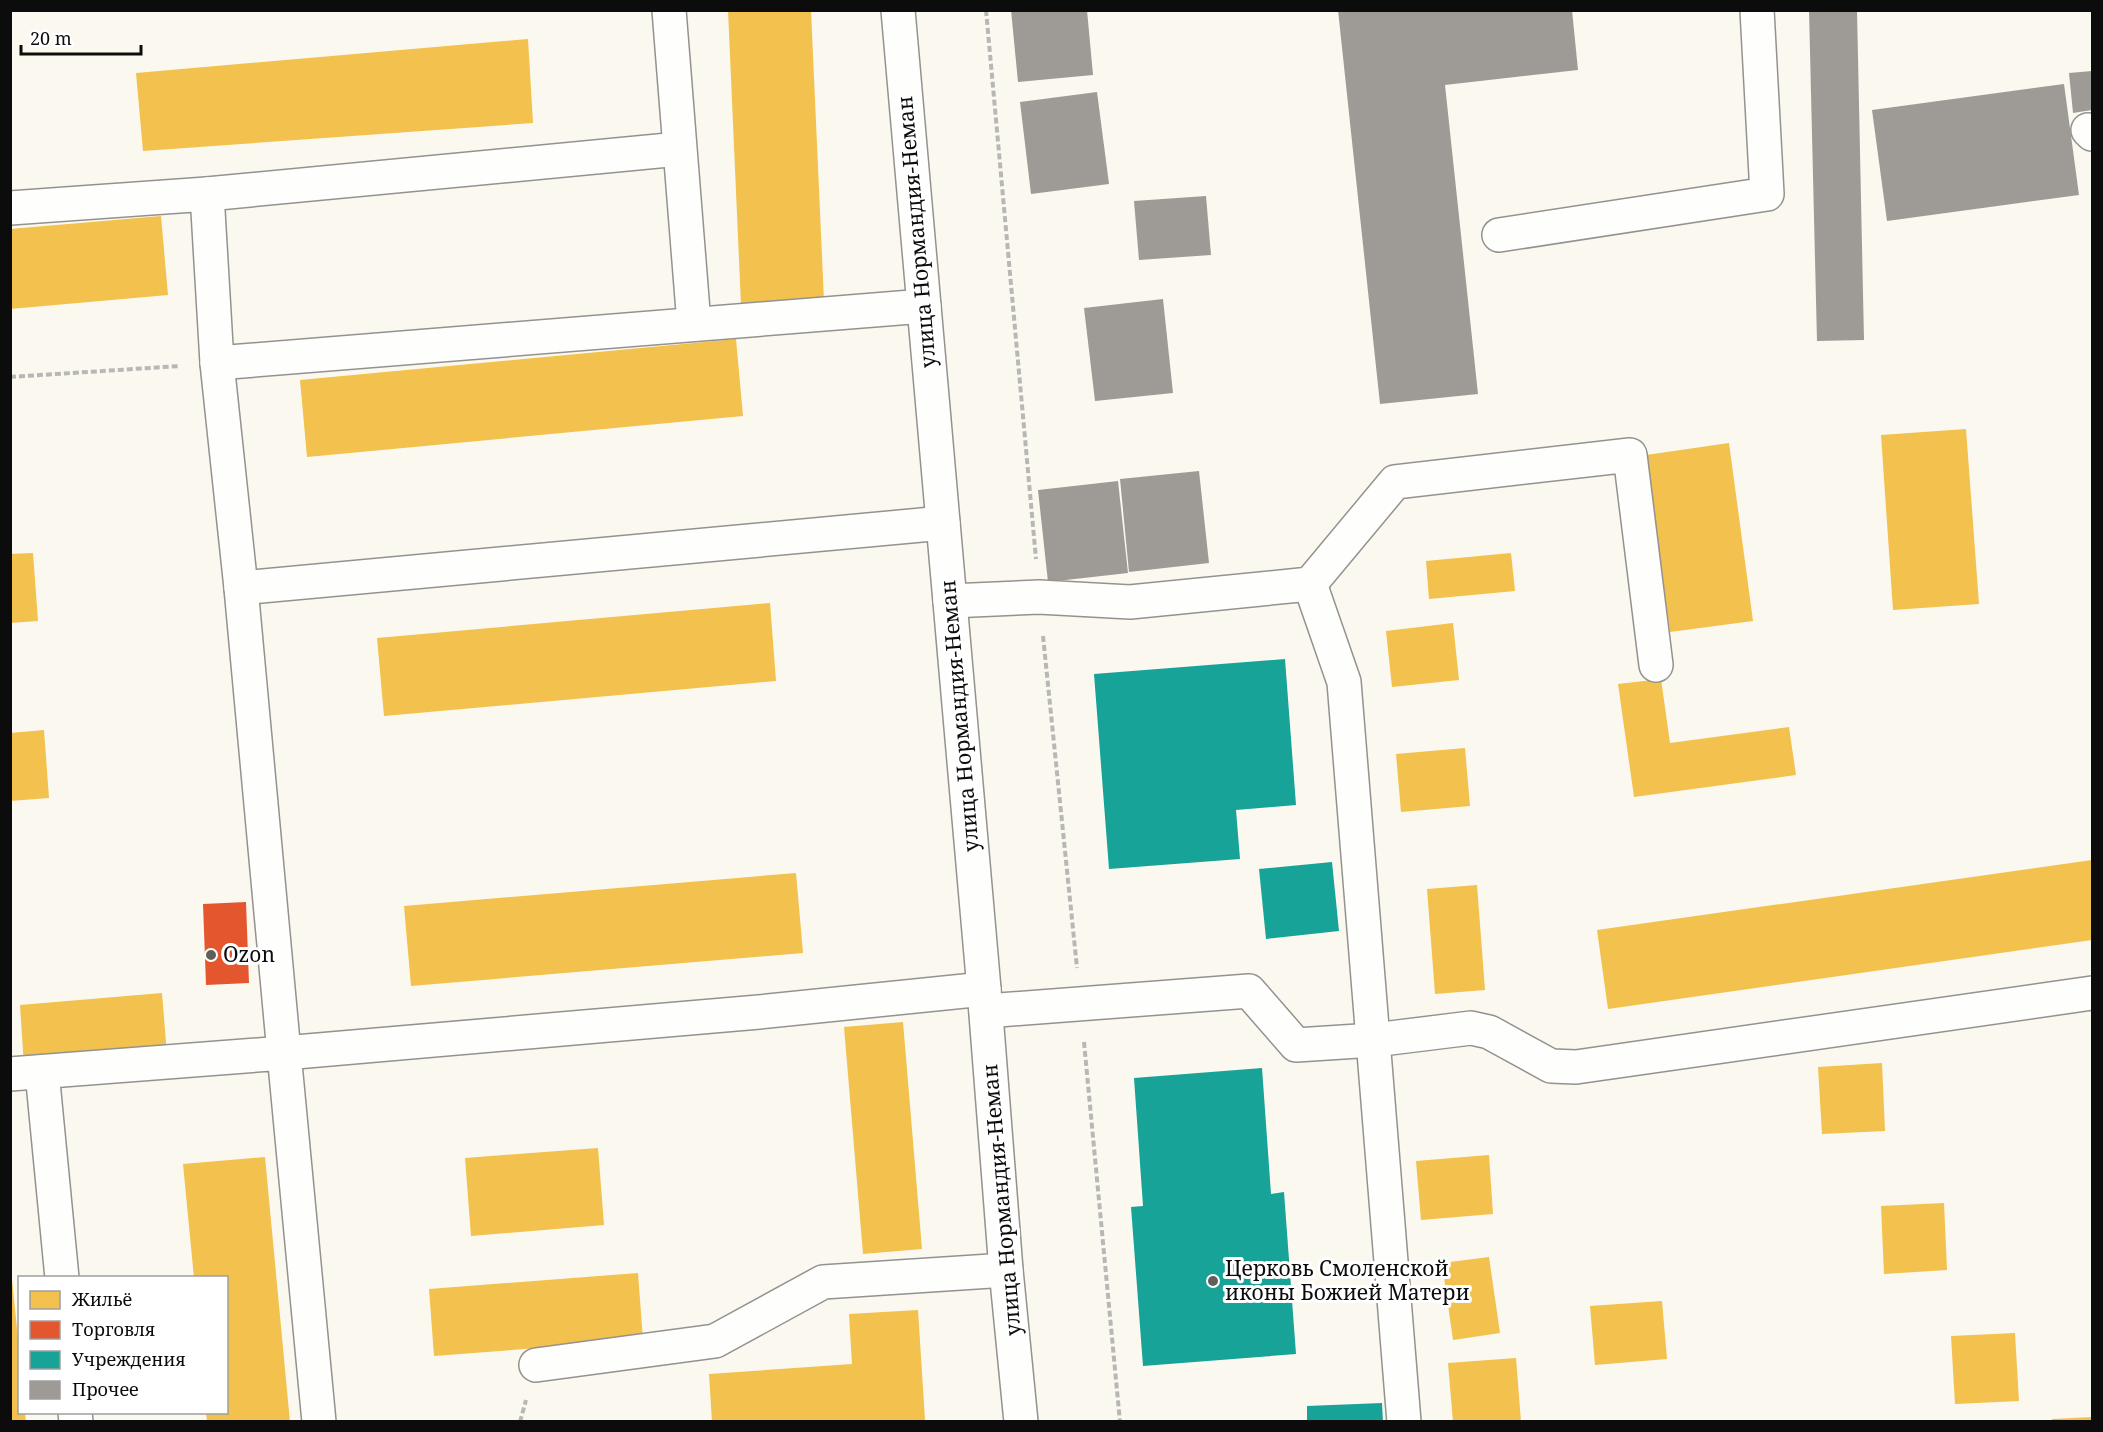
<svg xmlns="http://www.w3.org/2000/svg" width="2103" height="1432" font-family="'Noto Serif',serif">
<rect width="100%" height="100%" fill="#fbf8f0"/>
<g fill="#f2c14e">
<path d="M728,10H811L824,301L741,305Z"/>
<path d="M528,39L533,123L143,151L136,73Z"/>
<path d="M161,216L168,295L10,309V229Z"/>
<path d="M736,339L743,416L307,457L300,380Z"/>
<path d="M1966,429L1979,604L1893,610L1881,435Z"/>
<path d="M1729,443L1753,621L1670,632L1646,455Z"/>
<path d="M33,553L38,621L10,623V554Z"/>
<path d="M1511,553L1515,591L1429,599L1426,561Z"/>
<path d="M770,603L776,681L384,716L377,638Z"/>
<path d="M1453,623L1459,680L1392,687L1386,631Z"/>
<path d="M1661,679L1670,743L1789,727L1796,775L1634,797L1618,684Z"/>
<path d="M44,730L49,798L10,801V733Z"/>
<path d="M1465,748L1470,806L1401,812L1396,754Z"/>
<path d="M2092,860V940L1608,1009L1597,930Z"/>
<path d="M796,873L803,953L411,986L404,906Z"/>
<path d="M1477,885L1485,990L1435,994L1427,889Z"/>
<path d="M162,993L167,1055L24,1066L20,1005Z"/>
<path d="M903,1022L922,1249L863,1254L844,1027Z"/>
<path d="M1882,1063L1885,1131L1822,1134L1818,1067Z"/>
<path d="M598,1148L604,1225L471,1236L465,1158Z"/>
<path d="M1489,1155L1493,1214L1421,1220L1416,1161Z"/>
<path d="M265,1157L290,1422H207L206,1412H226V1278H194L183,1164Z"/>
<path d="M1944,1203L1947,1270L1884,1274L1881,1206Z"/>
<path d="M1489,1257L1500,1333L1453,1340L1442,1263Z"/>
<path d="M638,1273L643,1340L434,1356L429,1289Z"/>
<path d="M10,1280H12L20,1358V1412H25L26,1422H10Z"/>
<path d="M1662,1301L1667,1359L1595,1365L1590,1306Z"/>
<path d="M918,1310L925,1420L712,1422L709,1374L852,1364L849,1314Z"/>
<path d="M2015,1333L2019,1401L1955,1404L1951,1336Z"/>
<path d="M1516,1358L1521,1422H1453L1448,1363Z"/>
<path d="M2092,1417V1422H2052V1419Z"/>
</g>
<path fill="#e4572e" d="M246,902L249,983L206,985L203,904Z"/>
<g fill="#17a398">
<path d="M1285,659L1296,805L1236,810L1240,859L1109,869L1094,674Z"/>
<path d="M1332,862L1339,931L1266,939L1259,869Z"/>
<path d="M1262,1068L1271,1194L1284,1192L1296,1354L1143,1366L1131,1207L1143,1206L1134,1078Z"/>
<path d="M1382,1403L1383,1422H1307V1406Z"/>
</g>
<g fill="#9e9a96">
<path d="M1011,10H1087L1093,75L1018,82Z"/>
<path d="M1338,10H1572L1578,70L1445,85L1478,394L1380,404Z"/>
<path d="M1809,10H1857L1864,340L1817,341Z"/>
<path d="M2092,71V110L2073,113L2069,73Z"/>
<path d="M2064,84L2079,195L1887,221L1872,110Z"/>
<path d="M1097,92L1109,184L1031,194L1020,102Z"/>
<path d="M1206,196L1211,255L1139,260L1134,201Z"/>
<path d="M1163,299L1173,393L1095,401L1084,308Z"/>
<path d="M1199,471L1209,563L1129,572L1120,479Z"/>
<path d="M1118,481L1128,573L1048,582L1038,490Z"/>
</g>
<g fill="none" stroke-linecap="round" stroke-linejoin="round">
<defs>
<g id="minor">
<path d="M669,10L694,324"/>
<path d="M898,10L984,989L1006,1270L1021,1422"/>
<path d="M2088,130L2092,134"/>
<path d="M207,194L679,149"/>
<path d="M10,208L207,194L217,363L241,588L284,1053L759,1012L984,989"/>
<path d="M1499,235L1767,194L1757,10"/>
<path d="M217,363L924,306"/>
<path d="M1310,584L1344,682L1404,1422"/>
<path d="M241,588L943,523"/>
<path d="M950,601L1039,597L1130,602L1310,584L1395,482L1630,455L1656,665"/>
<path d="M986,1011L1249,991L1296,1045L1374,1040L1471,1028L1489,1032L1551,1066L1576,1067L2092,993"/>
<path d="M42,1072L62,1278"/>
<path d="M10,1074L284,1053L319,1422"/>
<path d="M536,1365L715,1341L823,1282L1006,1270"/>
<path d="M75,1412L76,1422"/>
</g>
</defs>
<use href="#minor" stroke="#94928f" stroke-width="36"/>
<g stroke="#b7b7b5" stroke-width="4" stroke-dasharray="6 3" stroke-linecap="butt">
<path d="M986,10L1036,559"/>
<path d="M10,377L180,366"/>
<path d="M1043,636L1077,968"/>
<path d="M1084,1042L1120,1422"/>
<path d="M520,1422L526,1400"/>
</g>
<use href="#minor" stroke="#fefefd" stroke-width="33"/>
</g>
<g fill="#605f5c" stroke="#fff" stroke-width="2">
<circle cx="211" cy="955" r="6"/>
<circle cx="1213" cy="1281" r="6"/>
</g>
<g text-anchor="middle" stroke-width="6" stroke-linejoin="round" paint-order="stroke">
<g font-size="21" fill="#0c0c0c" stroke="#fff">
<text transform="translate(917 232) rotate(-95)" y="7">улица Нормандия-Неман</text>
<text transform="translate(960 716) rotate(-95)" y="7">улица Нормандия-Неман</text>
<text transform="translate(1002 1200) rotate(-95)" y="7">улица Нормандия-Неман</text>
</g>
<g font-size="21" fill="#0c0c0c" stroke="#fff" text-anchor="start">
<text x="223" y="962">Ozon</text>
<text x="1225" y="1276">Церковь Смоленской<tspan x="1225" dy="24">иконы Божией Матери</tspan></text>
</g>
</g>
<rect width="2103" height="1432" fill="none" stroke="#0c0c0c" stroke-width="24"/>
<rect x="18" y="1276" width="210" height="138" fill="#ffffff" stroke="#9e9e9e" stroke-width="1.5"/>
<rect x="30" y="1291" width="30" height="18" fill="#f2c14e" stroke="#9e9e9e" stroke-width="1.5"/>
<text x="72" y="1306" font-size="18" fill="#0c0c0c">Жильё</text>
<rect x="30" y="1321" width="30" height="18" fill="#e4572e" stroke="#9e9e9e" stroke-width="1.5"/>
<text x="72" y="1336" font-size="18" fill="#0c0c0c">Торговля</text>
<rect x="30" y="1351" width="30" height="18" fill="#17a398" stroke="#9e9e9e" stroke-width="1.5"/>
<text x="72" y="1366" font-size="18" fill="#0c0c0c">Учреждения</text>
<rect x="30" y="1381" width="30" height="18" fill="#9e9a96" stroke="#9e9e9e" stroke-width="1.5"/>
<text x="72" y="1396" font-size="18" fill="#0c0c0c">Прочее</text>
<path d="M21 45v9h120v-9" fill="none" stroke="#0c0c0c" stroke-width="3"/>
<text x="30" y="45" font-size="18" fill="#0c0c0c" stroke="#ffffff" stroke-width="4.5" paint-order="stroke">20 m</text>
</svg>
